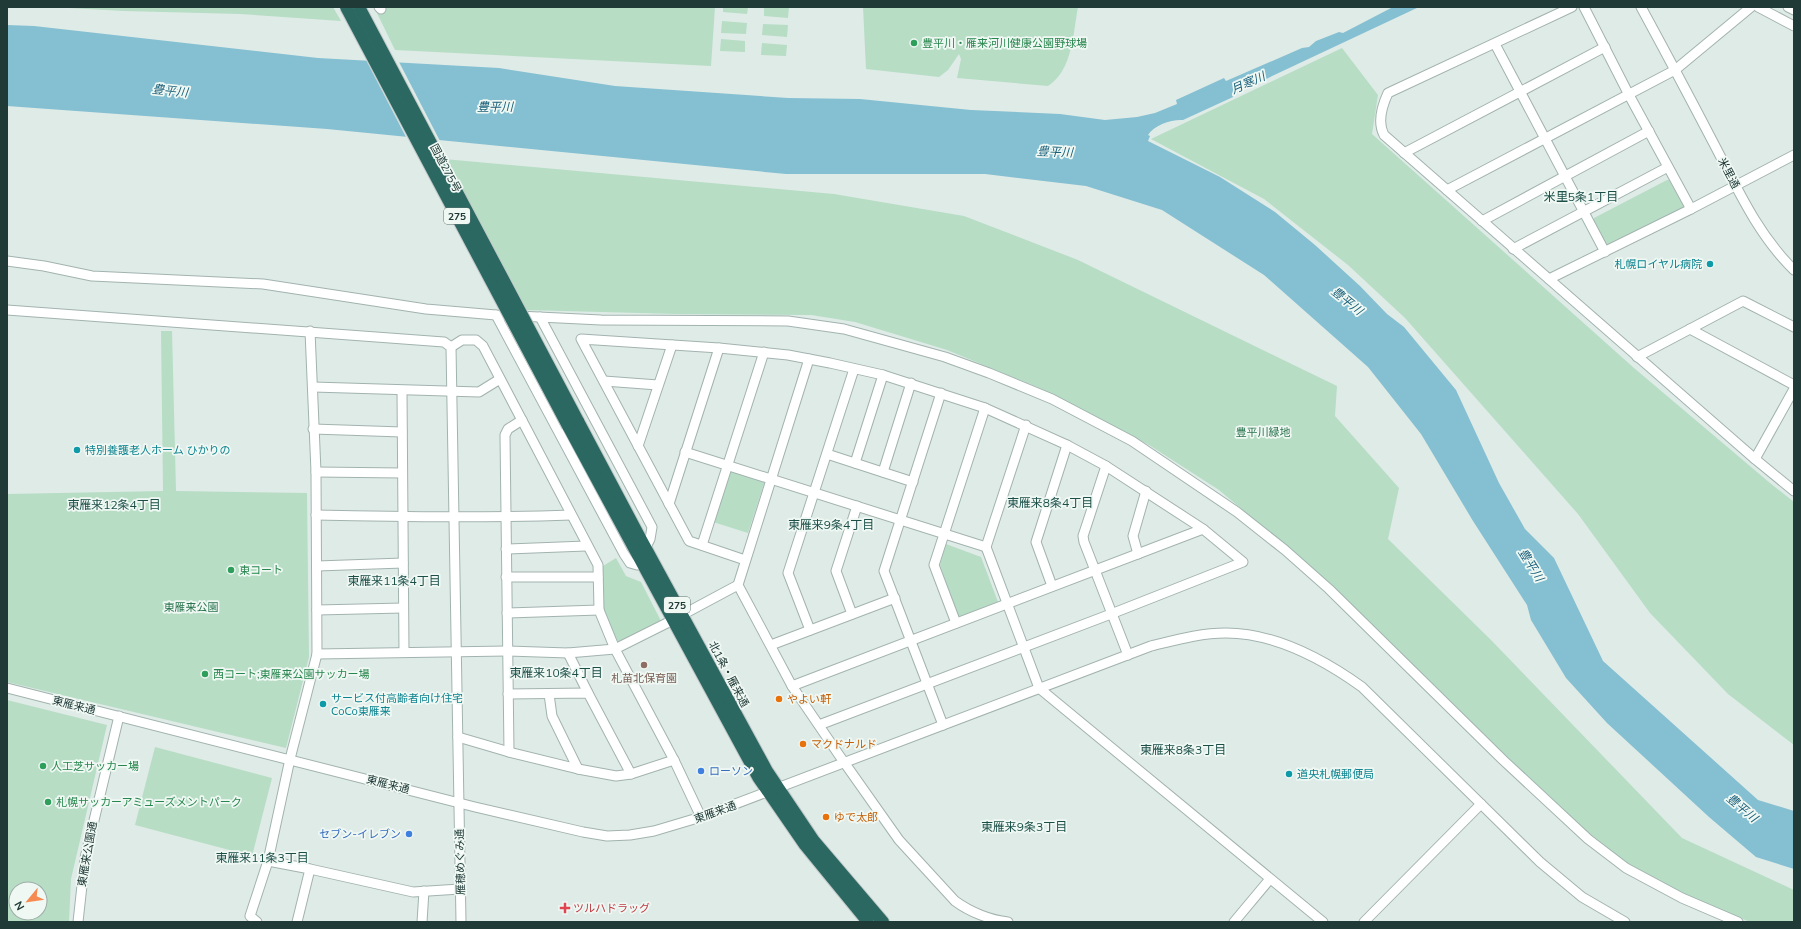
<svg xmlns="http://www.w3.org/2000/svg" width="1801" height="929" font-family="Mulish,'Noto Sans JP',sans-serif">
<rect width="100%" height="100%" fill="#dfebe7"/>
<g fill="#b7ddc5" fill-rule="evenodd">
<path d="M50,7H333L341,21L240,14L124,11Z"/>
<path d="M374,7H715L711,66L395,50Z"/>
<path d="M723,7H748L747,14L723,12Z"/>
<path d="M764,7H789L788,18L764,16Z"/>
<path d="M863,7H1078C1073,33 1073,70 1048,86L957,78L961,59L959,54L948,70L939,77L866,69Z"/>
<path d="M722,21L747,23L746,34L721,33Z"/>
<path d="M763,24L788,25L787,37L762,35Z"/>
<path d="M721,39L745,41V52L720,51Z"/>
<path d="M762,43L787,45L786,56L761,55Z"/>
<path d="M1342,48L1378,95L1372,134L1634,368L1770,483L1794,502V745L1728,694L1650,613L1578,514L1405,318L1348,265L1264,199L1151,139Z"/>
<path d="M444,159L834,194L964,216L1078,260L1337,386L1335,416L1399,488L1388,539L1491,640L1682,838L1794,890V922H1750L1697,900L1630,865L1573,821L1335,588L1219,490L1149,445L1037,387L947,350L855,322L811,315L677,314L526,310Z"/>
<path d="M1667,180H1669L1684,207L1683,211L1606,247L1593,221L1594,218Z"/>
<path d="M161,331H172L176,491L307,493L309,657L286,748L7,682V494L163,491Z"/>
<path d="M730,469L765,481L748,533L713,522Z"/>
<path d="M946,544L981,557L998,602L959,617L940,565Z"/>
<path d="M616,558L626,576L641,582L661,621L619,644L603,610V566Z"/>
<path d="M7,700L107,725L71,879L69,922H7ZM16,889H40V913H16Z"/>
<path d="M155,747L272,778L252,856L135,825Z"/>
</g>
<path fill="#85bfd2" d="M1393,7H1419L1232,95L1233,97L1183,120C1172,119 1154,125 1148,135L1150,136L1148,141L1220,177L1275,212L1315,245L1360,286L1387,314L1404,327L1456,390L1499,483L1525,529L1554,558L1603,661L1758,800L1794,811V869L1756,857L1709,817L1607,723L1566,678L1531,620L1527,605L1473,521L1421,434L1368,367L1264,275L1162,210L1086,186L985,174H786L327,129L7,106V25L34,26L318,58L499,68L615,86L788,98L860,99L971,110L1060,114L1105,120L1137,117L1155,113L1177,104L1176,100L1224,78L1226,81L1302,48L1309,47L1316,41L1339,32L1343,33Z"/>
<path fill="#dfebe7" d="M365,58L398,60L441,143L407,139Z"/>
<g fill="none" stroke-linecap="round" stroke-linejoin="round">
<defs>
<g id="minor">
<path d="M379,7L381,9"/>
<path d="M1572,7L1388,93C1382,106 1377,122 1384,135L1755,459L1794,491"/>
<path d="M1584,7L1629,95L1691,209"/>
<path d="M1641,7C1666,53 1690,98 1714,144C1737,188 1758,235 1794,270"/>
<path d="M1758,7L1794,26"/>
<path d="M1788,7L1794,10"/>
<path d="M1495,44L1605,252"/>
<path d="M1404,153L1605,47"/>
<path d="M1447,190L1675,70L1751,7"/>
<path d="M1482,221L1649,131"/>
<path d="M1513,249L1668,167"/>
<path d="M7,261L44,266L92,276L263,284L426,309L496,315L601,320L788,321L844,329L945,357L989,373L1052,399L1132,441L1237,512L1285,550L1329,589L1503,760L1588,839L1626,868L1682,898L1738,922"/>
<path d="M1549,279L1691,209L1794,155"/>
<path d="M7,310C153,322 298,330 444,342L451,347L461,922"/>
<path d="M496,315L624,554L630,563L637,565L650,539L652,527L540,317"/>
<path d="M1690,329L1794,385"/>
<path d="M310,331L316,472L317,654L290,759L268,861L310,869L413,892L460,889"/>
<path d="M451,347L462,340H476L483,346L598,565L599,610L615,649L674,760L701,817"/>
<path d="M1637,357L1743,301L1794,327"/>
<path d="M809,359L738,585L792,686L839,755L899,840L955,901C970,912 990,920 1008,922"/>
<path d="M604,381L658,385"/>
<path d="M313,387L479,392L500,379"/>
<path d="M402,391L404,652"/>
<path d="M941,393L884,571L943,725"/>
<path d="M1026,425L986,547L1039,688L1323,922"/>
<path d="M313,429L402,432"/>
<path d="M638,446L672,345"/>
<path d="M685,452L986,547"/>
<path d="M827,454L913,482"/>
<path d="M1755,459L1794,389"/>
<path d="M855,463L883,375"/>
<path d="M1106,466L1083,536L1084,542L1128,655"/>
<path d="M316,472L402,473"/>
<path d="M883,472L911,383"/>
<path d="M669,504L719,348"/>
<path d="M316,515C401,517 486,518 571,515"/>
<path d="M702,545L764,352"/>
<path d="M506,549L586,546"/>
<path d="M1138,554L1133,536L1146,491"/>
<path d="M745,560L689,541L581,339L719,348L788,355L830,363L883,375L985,408L1067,445L1106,466L1203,529L1243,562L1111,614L819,725"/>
<path d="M317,566L403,563"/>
<path d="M506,577H598"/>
<path d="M1052,586L1036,542L1067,445"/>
<path d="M317,610L403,608"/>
<path d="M507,613L599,610"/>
<path d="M852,614L836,571L857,506"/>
<path d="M682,615L738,585"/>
<path d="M956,623L934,565L985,408"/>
<path d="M810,630L788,573L854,369"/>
<path d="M771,645L895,598"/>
<path d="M568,653L588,693"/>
<path d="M317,654L507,651L568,653L615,649L673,620"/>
<path d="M792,686L1203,529"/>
<path d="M7,688L475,807L583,832L607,836L630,835L654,831L701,817L1151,646C1176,640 1200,633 1226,633C1275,633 1323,659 1362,687L1540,862L1582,897L1625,922"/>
<path d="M508,694L588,693L631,774"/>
<path d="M549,694L552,716L578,769"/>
<path d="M458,737L509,752L578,769L616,776L631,774L674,760"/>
<path d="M509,752L505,435L508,429L522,420"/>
<path d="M78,922L85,858L119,716"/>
<path d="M257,922L250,916L268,861"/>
<path d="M297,922L310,869"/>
<path d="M422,922L424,891"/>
<path d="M1234,922L1270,879"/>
<path d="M1364,922L1481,804"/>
</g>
<g id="highway">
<path d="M578,421L638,534L767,771L814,841L883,922"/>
<path d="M568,426L758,777L805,845L868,922"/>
</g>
</defs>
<use href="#minor" stroke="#a2b3af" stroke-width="11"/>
<use href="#highway" stroke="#c1c8c7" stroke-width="14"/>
<use href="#minor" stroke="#fff" stroke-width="9"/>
<use href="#highway" stroke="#2b6862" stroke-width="12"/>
<defs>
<g id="highway-bridge">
<path d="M346,7L568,426"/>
<path d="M359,7L578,421"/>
</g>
</defs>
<use href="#highway-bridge" stroke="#c1c8c7" stroke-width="14" stroke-linecap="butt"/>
<use href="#highway-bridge" stroke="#2b6862" stroke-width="12"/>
</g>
<g fill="#2e9e5b" stroke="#f0f8f4" stroke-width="1.5">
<circle cx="914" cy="43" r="4"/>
<circle cx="231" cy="570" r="4"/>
<circle cx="205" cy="674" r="4"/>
<circle cx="43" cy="766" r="4"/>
<circle cx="48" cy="802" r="4"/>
</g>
<g fill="#0f9aa8" stroke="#f0f8f4" stroke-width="1.5">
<circle cx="1710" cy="264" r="4"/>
<circle cx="77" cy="450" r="4"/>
<circle cx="323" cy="704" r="4"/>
<circle cx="1289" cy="774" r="4"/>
</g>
<circle fill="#8d6e63" stroke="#f0f8f4" stroke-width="1.5" cx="644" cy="665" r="4"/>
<g fill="#e8710a" stroke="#f0f8f4" stroke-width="1.5">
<circle cx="779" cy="699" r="4"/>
<circle cx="803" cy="744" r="4"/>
<circle cx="826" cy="817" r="4"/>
</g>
<g fill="#3f7fe0" stroke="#f0f8f4" stroke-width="1.5">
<circle cx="701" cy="771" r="4"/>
<circle cx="409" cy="834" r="4"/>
</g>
<path fill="#e0444e" stroke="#f0f8f4" stroke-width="1.5" d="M563 902h4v4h4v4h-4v4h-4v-4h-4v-4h4z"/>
<g text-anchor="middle" stroke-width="3.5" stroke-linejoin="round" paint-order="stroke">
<g fill="#f0f8f4" stroke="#5e7470" stroke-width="1">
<rect x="444" y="208" width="26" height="16" rx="3"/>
<rect x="664" y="597" width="26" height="16" rx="3"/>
</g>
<g font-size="10" font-weight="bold" fill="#203b37">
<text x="457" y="220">275</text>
<text x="677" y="609">275</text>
</g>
<g font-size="11" fill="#27864d" stroke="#f0f8f4" text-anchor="start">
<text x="922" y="47">豊平川・雁来河川健康公園野球場</text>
<text x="239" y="574">東コート</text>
<text x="213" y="678">西コート;東雁来公園サッカー場</text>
<text x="51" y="770">人工芝サッカー場</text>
<text x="56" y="806">札幌サッカーアミューズメントパーク</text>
</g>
<g font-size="11" fill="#203b37" stroke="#f0f8f4">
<text transform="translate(446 168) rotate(62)" y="4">国道275号</text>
<text transform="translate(1729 173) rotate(62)" y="4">米里通</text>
<text transform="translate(729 674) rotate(62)" y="4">北1条・雁来通</text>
<text transform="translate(74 705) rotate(14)" y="4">東雁来通</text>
<text transform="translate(388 784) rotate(14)" y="4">東雁来通</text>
<text transform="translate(715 812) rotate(-20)" y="4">東雁来通</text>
<text transform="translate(87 854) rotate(-80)" y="4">東雁来公園通</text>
<text transform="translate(460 862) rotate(-91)" y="4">雁穂めぐみ通</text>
</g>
<g font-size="11" fill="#0d838f" stroke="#f0f8f4" text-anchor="start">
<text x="1702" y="268" text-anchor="end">札幌ロイヤル病院</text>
<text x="85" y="454">特別養護老人ホーム ひかりの</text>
<text x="331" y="702">サービス付高齢者向け住宅<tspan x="331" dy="13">CoCo東雁来</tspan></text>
<text x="1297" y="778">道央札幌郵便局</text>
</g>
<g font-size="11" fill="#29734d" stroke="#f0f8f4">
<text x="1263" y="436">豊平川緑地</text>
<text x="191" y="611">東雁来公園</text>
</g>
<g font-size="11" fill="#785e54" stroke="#f0f8f4">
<text x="644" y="682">札苗北保育園</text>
</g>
<g font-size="11" fill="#c56008" stroke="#f0f8f4" text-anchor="start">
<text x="787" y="703">やよい軒</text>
<text x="811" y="748">マクドナルド</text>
<text x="834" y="821">ゆで太郎</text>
</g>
<g font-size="11" fill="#366cbe" stroke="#f0f8f4" text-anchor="start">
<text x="709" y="775">ローソン</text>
<text x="401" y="838" text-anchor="end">セブン-イレブン</text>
</g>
<g font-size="11" fill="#be3a42" stroke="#f0f8f4" text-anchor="start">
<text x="573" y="912">ツルハドラッグ</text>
</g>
<g font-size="12" font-style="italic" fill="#195f79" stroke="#f0f8f4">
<text transform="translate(1248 83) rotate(-24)" y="4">月寒川</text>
<text transform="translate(170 91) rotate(6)" y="4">豊平川</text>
<text x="495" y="111">豊平川</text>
<text transform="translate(1055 152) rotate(2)" y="4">豊平川</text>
<text transform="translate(1347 301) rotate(39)" y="4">豊平川</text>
<text transform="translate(1531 565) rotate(58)" y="4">豊平川</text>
<text transform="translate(1742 808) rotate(40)" y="4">豊平川</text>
</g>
<g font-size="12" fill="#1b4e47" stroke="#f0f8f4">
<text x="1581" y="201">米里5条1丁目</text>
<text x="1050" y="507">東雁来8条4丁目</text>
<text x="114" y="509">東雁来12条4丁目</text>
<text x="831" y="529">東雁来9条4丁目</text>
<text x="394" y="585">東雁来11条4丁目</text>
<text x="556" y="677">東雁来10条4丁目</text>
<text x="1183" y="754">東雁来8条3丁目</text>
<text x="1024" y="831">東雁来9条3丁目</text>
<text x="262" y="862">東雁来11条3丁目</text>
</g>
</g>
<rect width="1801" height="929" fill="none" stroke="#203b37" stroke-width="16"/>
<g transform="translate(28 901) rotate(241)"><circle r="19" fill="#f0f8f4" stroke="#9daca8"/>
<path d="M0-3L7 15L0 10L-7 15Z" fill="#f68b52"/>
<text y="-6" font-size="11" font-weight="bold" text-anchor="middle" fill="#203b37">N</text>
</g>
</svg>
